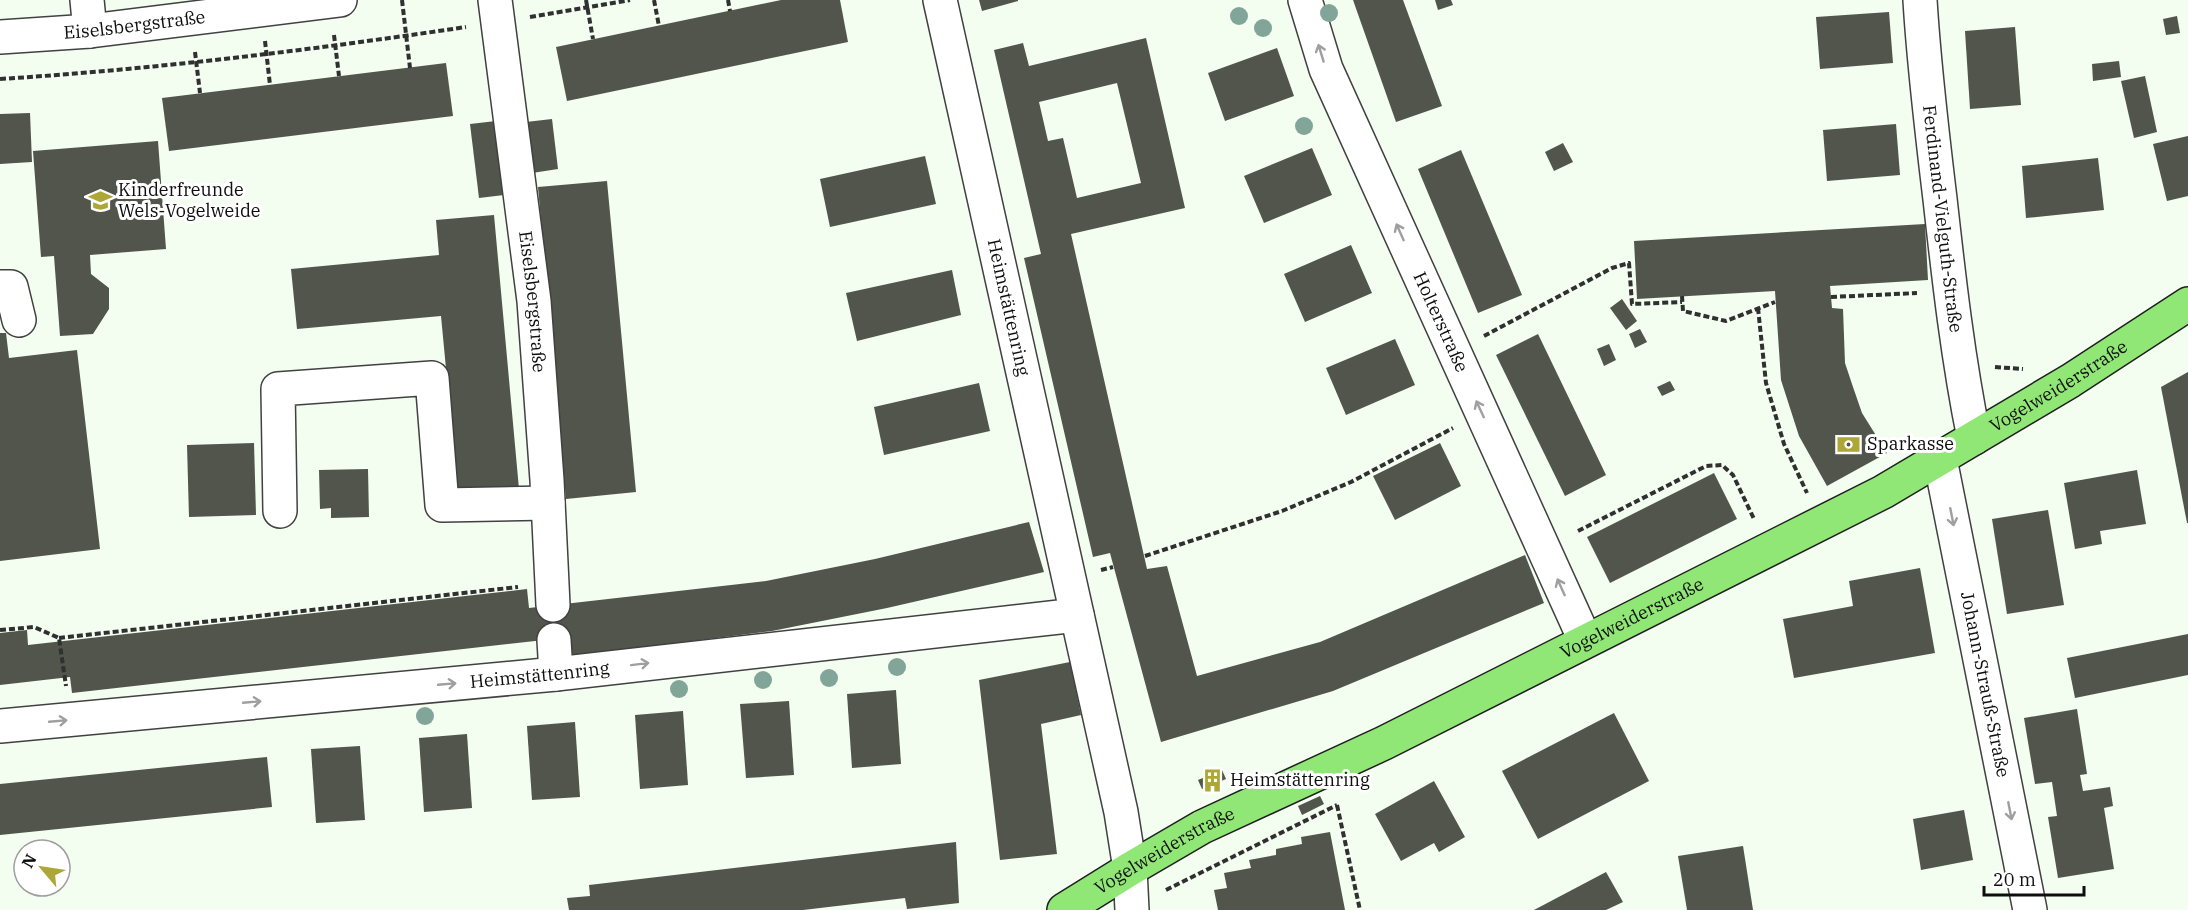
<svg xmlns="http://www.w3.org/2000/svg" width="2188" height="910" font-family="'IBM Plex Serif',serif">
<rect width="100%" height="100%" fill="#f3fdf0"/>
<g fill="#51554b" fill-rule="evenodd">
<path d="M781,0H840L848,42L567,101L556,47Z"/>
<path d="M979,0H1018V1L982,11Z"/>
<path d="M1353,0H1403L1442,106L1396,122Z"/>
<path d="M1435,0H1451L1453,5L1438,10Z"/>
<path d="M1889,12L1893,63L1820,69L1816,17Z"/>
<path d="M2177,16L2180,33L2166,35L2163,19Z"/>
<path d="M2015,27L2021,105L1970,109L1965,31Z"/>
<path d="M1146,38L1185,208L1071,234L1147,569L1167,566L1197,676L1320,642L1525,555L1544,603L1333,691L1161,742L1110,553L1093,557L1024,258L1041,254L994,50L1023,43L1029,66ZM1117,83L1141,183L1077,198L1063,138L1048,141L1039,102Z"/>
<path d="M1277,48L1294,96L1225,121L1208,73Z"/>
<path d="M2119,61L2121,77L2093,81L2092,64Z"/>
<path d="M446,63L453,116L169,151L162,98Z"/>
<path d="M2145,76L2157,132L2134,138L2121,81Z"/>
<path d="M30,113L32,162L0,164V114Z"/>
<path d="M552,119L558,169L532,173L526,122Z"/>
<path d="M496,121L504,195L479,198L470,124Z"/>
<path d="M1896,124L1900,175L1827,181L1823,130Z"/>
<path d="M2188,136V196L2167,201L2153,144Z"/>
<path d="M158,141L166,249L90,255L91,274L109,288V309L93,334L60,336L54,256L41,257L33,151Z"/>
<path d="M1563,143L1573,162L1554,171L1545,152Z"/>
<path d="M1312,148L1332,195L1264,223L1244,176Z"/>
<path d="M1461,150L1522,295L1478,313L1418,169Z"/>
<path d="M925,156L936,204L830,227L820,179Z"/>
<path d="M2098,158L2104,210L2026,218L2022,166Z"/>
<path d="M607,181L636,492L566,499L538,187Z"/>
<path d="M494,215L519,489L458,495L441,316L297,329L291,269L439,255L436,220Z"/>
<path d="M1925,224L1928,280L1830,286L1832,308L1843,309L1845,363L1853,387L1862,413L1887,453L1827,486L1799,436L1781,380L1775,291L1637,299L1634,241Z"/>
<path d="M1351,245L1372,293L1305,322L1284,274Z"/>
<path d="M952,270L961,315L857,341L846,293Z"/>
<path d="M1622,299L1637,321L1626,330L1610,308Z"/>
<path d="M1640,329L1647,342L1635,348L1629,334Z"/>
<path d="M0,333H6L9,358L77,350L100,549L0,561Z"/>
<path d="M1538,334L1606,475L1565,496L1496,355Z"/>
<path d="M1395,339L1415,385L1346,415L1326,368Z"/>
<path d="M1609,344L1616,360L1604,366L1597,349Z"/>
<path d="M2188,372V523H2187L2161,387Z"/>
<path d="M1670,381L1675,390L1662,396L1657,387Z"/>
<path d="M979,383L990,431L884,455L874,407Z"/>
<path d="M254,443L256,515L189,517L187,445Z"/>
<path d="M1440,443L1461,486L1395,520L1373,476Z"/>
<path d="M368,469L369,517L331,518V508L320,509L319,470Z"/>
<path d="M2137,470L2146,524L2100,531L2102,544L2075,549L2064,483Z"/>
<path d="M1714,473L1737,519L1610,583L1587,537Z"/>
<path d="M2048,510L2064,605L2007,614L1992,519Z"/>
<path d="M1029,522L1044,572L887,608L772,631L564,657L562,638L72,693L70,677L0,685V633L27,630L28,645L527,589L529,608L766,581L875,559Z"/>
<path d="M1920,568L1935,653L1794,678L1783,619L1853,606L1849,581Z"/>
<path d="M2188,634V675L2075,698L2067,658Z"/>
<path d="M1070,662L1081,715L1041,724L1057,854L1000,860L979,680Z"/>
<path d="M896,690L901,764L852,768L847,694Z"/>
<path d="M789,701L794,775L746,778L740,704Z"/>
<path d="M2077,709L2087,774L2080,775L2083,791L2110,787L2113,806L2104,808L2114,869L2058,878L2048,817L2057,816L2052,782L2035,784L2024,718Z"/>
<path d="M683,711L688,785L640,789L635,715Z"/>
<path d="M1614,713L1649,781L1538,839L1502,771Z"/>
<path d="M575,722L580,797L532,800L527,726Z"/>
<path d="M467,734L472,808L424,812L419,738Z"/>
<path d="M360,746L365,820L316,823L311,749Z"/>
<path d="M267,757L272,807L0,835V784Z"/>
<path d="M1222,770L1226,779L1202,789L1198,780Z"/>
<path d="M1434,781L1465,837L1439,852L1434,843L1401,861L1375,814Z"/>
<path d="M1320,796L1324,804L1302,815L1298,806Z"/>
<path d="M1964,810L1973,860L1921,870L1913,819Z"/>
<path d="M1330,832L1345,910H1218L1214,890L1227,888L1224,873L1251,868L1249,860L1276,855V849L1302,844L1301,837Z"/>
<path d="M956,842L959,903L907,909L905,898L803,910H569L567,898L590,896L589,885Z"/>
<path d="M1743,846L1753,910H1687L1678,856Z"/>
<path d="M1606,872L1623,902L1606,910H1534Z"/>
</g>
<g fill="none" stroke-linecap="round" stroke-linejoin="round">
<defs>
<g id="minor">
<path d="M87,0L90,31"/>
<path id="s1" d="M495,0L534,301L547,480L553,605"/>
<path id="s2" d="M940,0L1121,812L1130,869L1132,910"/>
<path id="s3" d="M1305,0L1326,69L1585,640"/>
<path id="s4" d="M1920,0C1924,67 1932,133 1940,199C1949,280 1958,359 1974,438"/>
<path id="s5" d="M0,37L90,31L340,0"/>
<path d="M0,287H11L19,320"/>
<path id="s6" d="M1940,459L2030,910"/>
<path d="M280,511L278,389L432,378L442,505L548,503"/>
<path d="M554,640L556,674"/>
<path id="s7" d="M0,726L556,674L1077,615"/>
</g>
<g id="major">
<path id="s8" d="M1064,910L1130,869L1202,827L1384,743L1883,492L2070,381L2188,304"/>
</g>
</defs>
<use href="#minor" stroke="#414141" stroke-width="36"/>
<use href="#major" stroke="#1f1f1f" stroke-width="36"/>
<g stroke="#303030" stroke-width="4" stroke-dasharray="6 3" stroke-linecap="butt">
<path d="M402,0L410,68"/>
<path d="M586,0L593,39"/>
<path d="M654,0L659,26"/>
<path d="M728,0L730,11"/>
<path d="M530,17L630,0"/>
<path d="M334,35L339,76"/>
<path d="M265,41L270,85"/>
<path d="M195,52L200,93"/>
<path d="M0,79C156,69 311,50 466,27"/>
<path d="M1682,296L1683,311L1726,321L1775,302"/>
<path d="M1831,297L1917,293"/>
<path d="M1758,308L1766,383L1784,444L1807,493"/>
<path d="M1484,336L1612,268L1629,263L1632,304L1682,302"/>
<path d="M1995,367L2023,369"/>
<path d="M1578,531L1706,466L1722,465L1733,475L1754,519"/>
<path d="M1145,556L1282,511L1351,482L1453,428"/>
<path d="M1101,570L1113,567"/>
<path d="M0,630L34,627L59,638L66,686"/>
<path d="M59,638L518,587"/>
<path d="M1337,805L1360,910"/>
<path d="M1166,890L1337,805"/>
</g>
<use href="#minor" stroke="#fff" stroke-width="33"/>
<use href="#major" stroke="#90e776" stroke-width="33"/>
</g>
<g fill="#82a599">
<circle cx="1329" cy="13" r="9"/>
<circle cx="1239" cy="16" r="9"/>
<circle cx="1263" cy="28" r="9"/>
<circle cx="1304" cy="126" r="9"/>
<circle cx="897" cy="667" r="9"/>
<circle cx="829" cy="678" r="9"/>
<circle cx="763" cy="680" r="9"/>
<circle cx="679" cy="689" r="9"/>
<circle cx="425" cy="716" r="9"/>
</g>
<defs><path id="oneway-shaft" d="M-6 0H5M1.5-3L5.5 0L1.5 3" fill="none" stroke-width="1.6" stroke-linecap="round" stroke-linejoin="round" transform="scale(1.5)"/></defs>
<g stroke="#9f9f9f">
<use href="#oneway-shaft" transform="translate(1321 53) rotate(-107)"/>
<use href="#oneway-shaft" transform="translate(1400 232) rotate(-114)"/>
<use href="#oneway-shaft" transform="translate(1480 409) rotate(-115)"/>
<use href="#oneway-shaft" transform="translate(1952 517) rotate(79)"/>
<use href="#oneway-shaft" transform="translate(1561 587) rotate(-114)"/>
<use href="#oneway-shaft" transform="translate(640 664) rotate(-7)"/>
<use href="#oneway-shaft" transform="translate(447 684) rotate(-5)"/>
<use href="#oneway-shaft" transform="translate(252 702) rotate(-5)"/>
<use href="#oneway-shaft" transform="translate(58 721) rotate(-5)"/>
<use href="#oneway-shaft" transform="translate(2010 811) rotate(79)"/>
</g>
<defs>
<symbol id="school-bare" viewBox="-9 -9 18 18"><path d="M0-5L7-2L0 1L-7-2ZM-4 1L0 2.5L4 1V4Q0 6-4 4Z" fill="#aca737" stroke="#fff" stroke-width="2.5" paint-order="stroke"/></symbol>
<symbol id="bank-bare" viewBox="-9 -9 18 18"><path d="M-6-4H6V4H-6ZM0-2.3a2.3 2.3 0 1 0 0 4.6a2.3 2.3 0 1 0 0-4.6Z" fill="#aca737" stroke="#fff" stroke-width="2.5" paint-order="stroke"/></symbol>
<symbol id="building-bare" viewBox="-9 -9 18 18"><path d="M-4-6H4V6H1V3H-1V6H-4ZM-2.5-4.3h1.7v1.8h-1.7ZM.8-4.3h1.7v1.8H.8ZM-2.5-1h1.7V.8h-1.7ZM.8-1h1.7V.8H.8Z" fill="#aca737" stroke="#fff" stroke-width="2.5" paint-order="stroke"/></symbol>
</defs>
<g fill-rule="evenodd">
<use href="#school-bare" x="84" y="184" width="33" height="33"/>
<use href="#bank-bare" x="1832" y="428" width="33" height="33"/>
<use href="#building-bare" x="1196" y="764" width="33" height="33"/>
</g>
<g text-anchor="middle" stroke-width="6" stroke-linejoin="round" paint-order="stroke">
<g font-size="18" fill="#0e0e0e" stroke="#fff">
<text dy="6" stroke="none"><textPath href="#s5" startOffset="135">Eiselsbergstraße</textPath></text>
<text dy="6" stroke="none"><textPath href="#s4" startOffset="220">Ferdinand-Vielguth-Straße</textPath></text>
<text dy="6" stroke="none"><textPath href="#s1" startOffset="304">Eiselsbergstraße</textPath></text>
<text dy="6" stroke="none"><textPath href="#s2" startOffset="315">Heimstättenring</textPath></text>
<text dy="6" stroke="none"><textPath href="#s3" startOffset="350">Holterstraße</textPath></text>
<text dy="6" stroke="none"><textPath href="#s8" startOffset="1125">Vogelweiderstraße</textPath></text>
<text dy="6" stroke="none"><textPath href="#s8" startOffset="639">Vogelweiderstraße</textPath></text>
<text dy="6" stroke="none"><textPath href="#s7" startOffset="542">Heimstättenring</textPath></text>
<text dy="6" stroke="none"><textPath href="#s6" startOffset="230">Johann-Strauß-Straße</textPath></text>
<text dy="6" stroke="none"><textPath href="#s8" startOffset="117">Vogelweiderstraße</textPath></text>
</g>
<g font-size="18" fill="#0e0e0e" stroke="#fff" text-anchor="start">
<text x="118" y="196">Kinderfreunde<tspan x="118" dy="21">Wels-Vogelweide</tspan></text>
<text x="1867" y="450">Sparkasse</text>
<text x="1230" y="786">Heimstättenring</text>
</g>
</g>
<g transform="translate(42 868) rotate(299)"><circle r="28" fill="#ffffff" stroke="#9f9f9f" stroke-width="1.5"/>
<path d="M0-4.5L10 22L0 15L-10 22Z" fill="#aca737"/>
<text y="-9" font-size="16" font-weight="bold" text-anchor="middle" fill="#0e0e0e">N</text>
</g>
<path d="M1984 886v9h100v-9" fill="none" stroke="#0e0e0e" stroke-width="3"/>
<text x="1993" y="886" font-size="18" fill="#0e0e0e" stroke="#ffffff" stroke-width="4.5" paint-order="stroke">20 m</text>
</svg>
